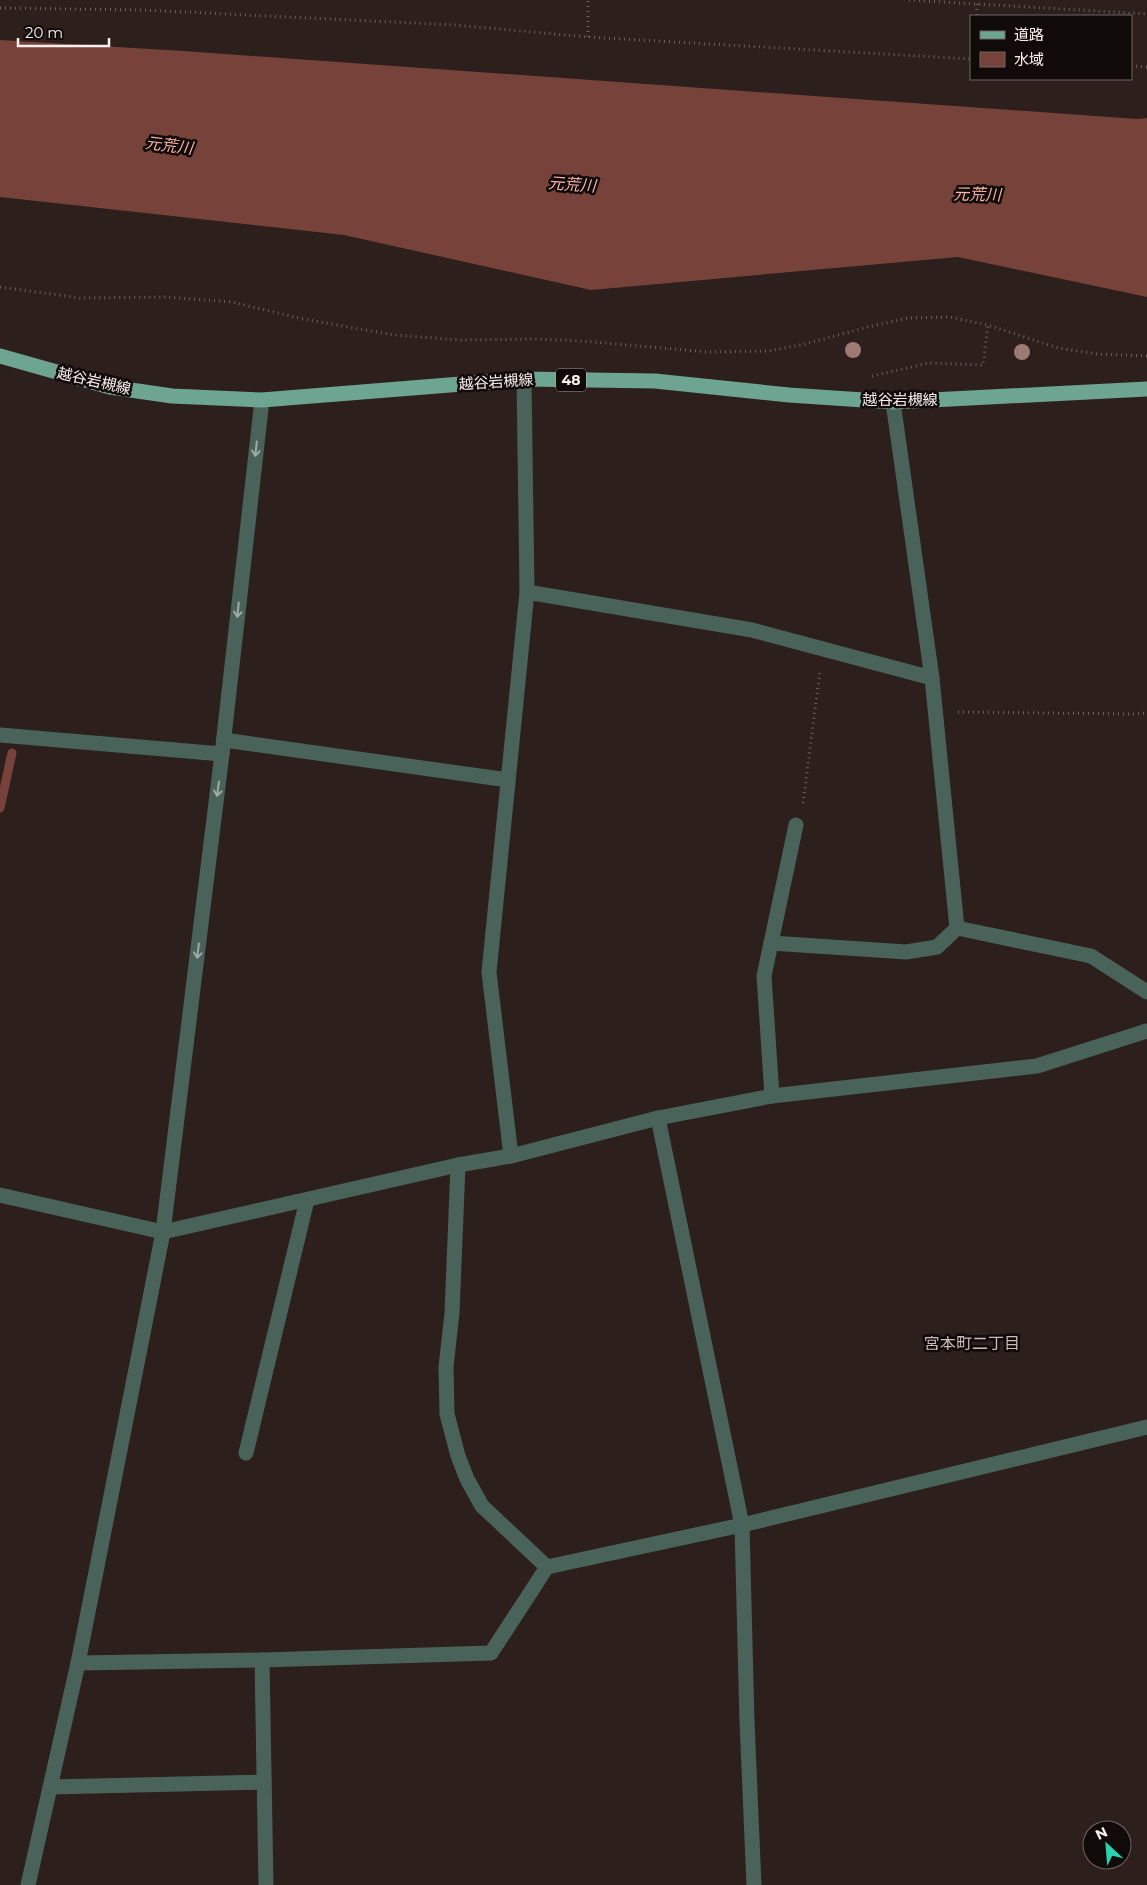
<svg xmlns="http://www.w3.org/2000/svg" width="1147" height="1885" font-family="Montserrat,'Noto Sans JP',sans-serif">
<rect width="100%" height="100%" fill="#2c1f1c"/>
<path fill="#77423a" d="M0,40L184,51L1137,119L1147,118V297L958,257L591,290L344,235L0,197Z"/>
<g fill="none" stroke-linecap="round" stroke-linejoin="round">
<path stroke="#77423a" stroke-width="9" d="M0,808L12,753"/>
<g stroke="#6c605d" stroke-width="3" stroke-dasharray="1 4" stroke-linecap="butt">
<path d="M909,0L1147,14"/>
<path d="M977,4V16"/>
<path d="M0,8L142,10L455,25L588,37L971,59"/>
<path d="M588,37V0"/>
<path d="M1131,66L1147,67"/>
<path d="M0,287L80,298L166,297L232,302L303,319L394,335L461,340L535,339L582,341L707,352L769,351L805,344L868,327L908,318L949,317L988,325L1058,348L1098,354L1147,356"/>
<path d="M872,376L929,363L983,365L988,325"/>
<path d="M958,712L1133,714L1147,713"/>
<path d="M803,803L820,671"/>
</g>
<g stroke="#49635b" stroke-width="15">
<path d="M524,379L527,592"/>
<path d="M893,402L932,678L957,928L1091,956L1147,992"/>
<path d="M0,735L222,754"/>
<path d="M224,740L508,780"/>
<path d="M771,943L906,952L937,947L957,928"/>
<path d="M772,1096L764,976L796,825"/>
<path d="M658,1118L742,1525L747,1722L754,1885"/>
<path d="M511,1156L489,972L527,592L752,630L932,678"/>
<path d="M458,1165L452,1313L446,1367L447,1414L458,1456L467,1479L482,1506L547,1567"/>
<path d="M0,1195L163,1232L458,1165L511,1156L658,1118L772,1096L1037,1066L1147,1031"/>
<path d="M246,1453L307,1200"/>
<path d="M262,1660L266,1885"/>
<path d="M78,1663L262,1660L491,1653L547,1567L742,1525L1147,1427"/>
<path d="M50,1787L264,1782"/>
<path d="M28,1885L78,1663L163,1232L222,754L262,400"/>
</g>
<path stroke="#6da492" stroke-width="15" d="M0,356L110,387L172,396L262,400L524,379L655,381L789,395L893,402L1147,389"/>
</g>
<g fill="#9e7a74">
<circle cx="853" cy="350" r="8"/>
<circle cx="1022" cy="352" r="8"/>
</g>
<defs><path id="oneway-shaft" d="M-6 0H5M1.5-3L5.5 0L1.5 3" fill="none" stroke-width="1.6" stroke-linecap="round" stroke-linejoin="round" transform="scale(1.25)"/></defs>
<g stroke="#a2aaa5">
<use href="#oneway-shaft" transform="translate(256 449) rotate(96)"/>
<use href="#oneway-shaft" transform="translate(238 610) rotate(96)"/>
<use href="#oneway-shaft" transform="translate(218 789) rotate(97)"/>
<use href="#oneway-shaft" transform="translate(198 951) rotate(97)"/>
</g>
<g text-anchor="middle" stroke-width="5" stroke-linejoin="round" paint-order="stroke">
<rect fill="#100a09" stroke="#b4acaa" stroke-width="1" x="556" y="368.5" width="30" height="23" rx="4"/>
<g font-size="14" font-weight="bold" fill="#faf1ef">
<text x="571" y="385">48</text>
</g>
<g font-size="15" fill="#faf1ef" stroke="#100a09">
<text transform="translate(94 381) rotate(13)" y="5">越谷岩槻線</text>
<text transform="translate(496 382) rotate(-4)" y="5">越谷岩槻線</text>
<text x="900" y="405">越谷岩槻線</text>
</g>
<g font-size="16" font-style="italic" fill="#fab4a8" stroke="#100a09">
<text transform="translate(169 145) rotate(7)" y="6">元荒川</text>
<text transform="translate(572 184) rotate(4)" y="6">元荒川</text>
<text transform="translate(977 194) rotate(1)" y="6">元荒川</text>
</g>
<g font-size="16" fill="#cbbab6" stroke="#100a09">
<text x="972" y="1349">宮本町二丁目</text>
</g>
</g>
<rect x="970" y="15" width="162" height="65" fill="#100a09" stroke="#6e6665"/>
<rect x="980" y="31" width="25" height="8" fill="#6da492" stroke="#6e6665"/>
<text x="1014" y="40" font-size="15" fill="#faf1ef">道路</text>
<rect x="980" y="52" width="25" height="15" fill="#77423a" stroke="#6e6665"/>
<text x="1014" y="65" font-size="15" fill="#faf1ef">水域</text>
<g transform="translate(1107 1845) rotate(334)"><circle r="24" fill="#100a09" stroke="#6e6665"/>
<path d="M0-4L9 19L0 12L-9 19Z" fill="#26d5ae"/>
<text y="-8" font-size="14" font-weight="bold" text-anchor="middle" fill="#faf1ef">N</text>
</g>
<path d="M18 38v8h91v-8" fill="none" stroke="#faf1ef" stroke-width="2.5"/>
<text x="25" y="38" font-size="15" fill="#faf1ef" stroke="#100a09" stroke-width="4" paint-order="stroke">20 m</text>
</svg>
